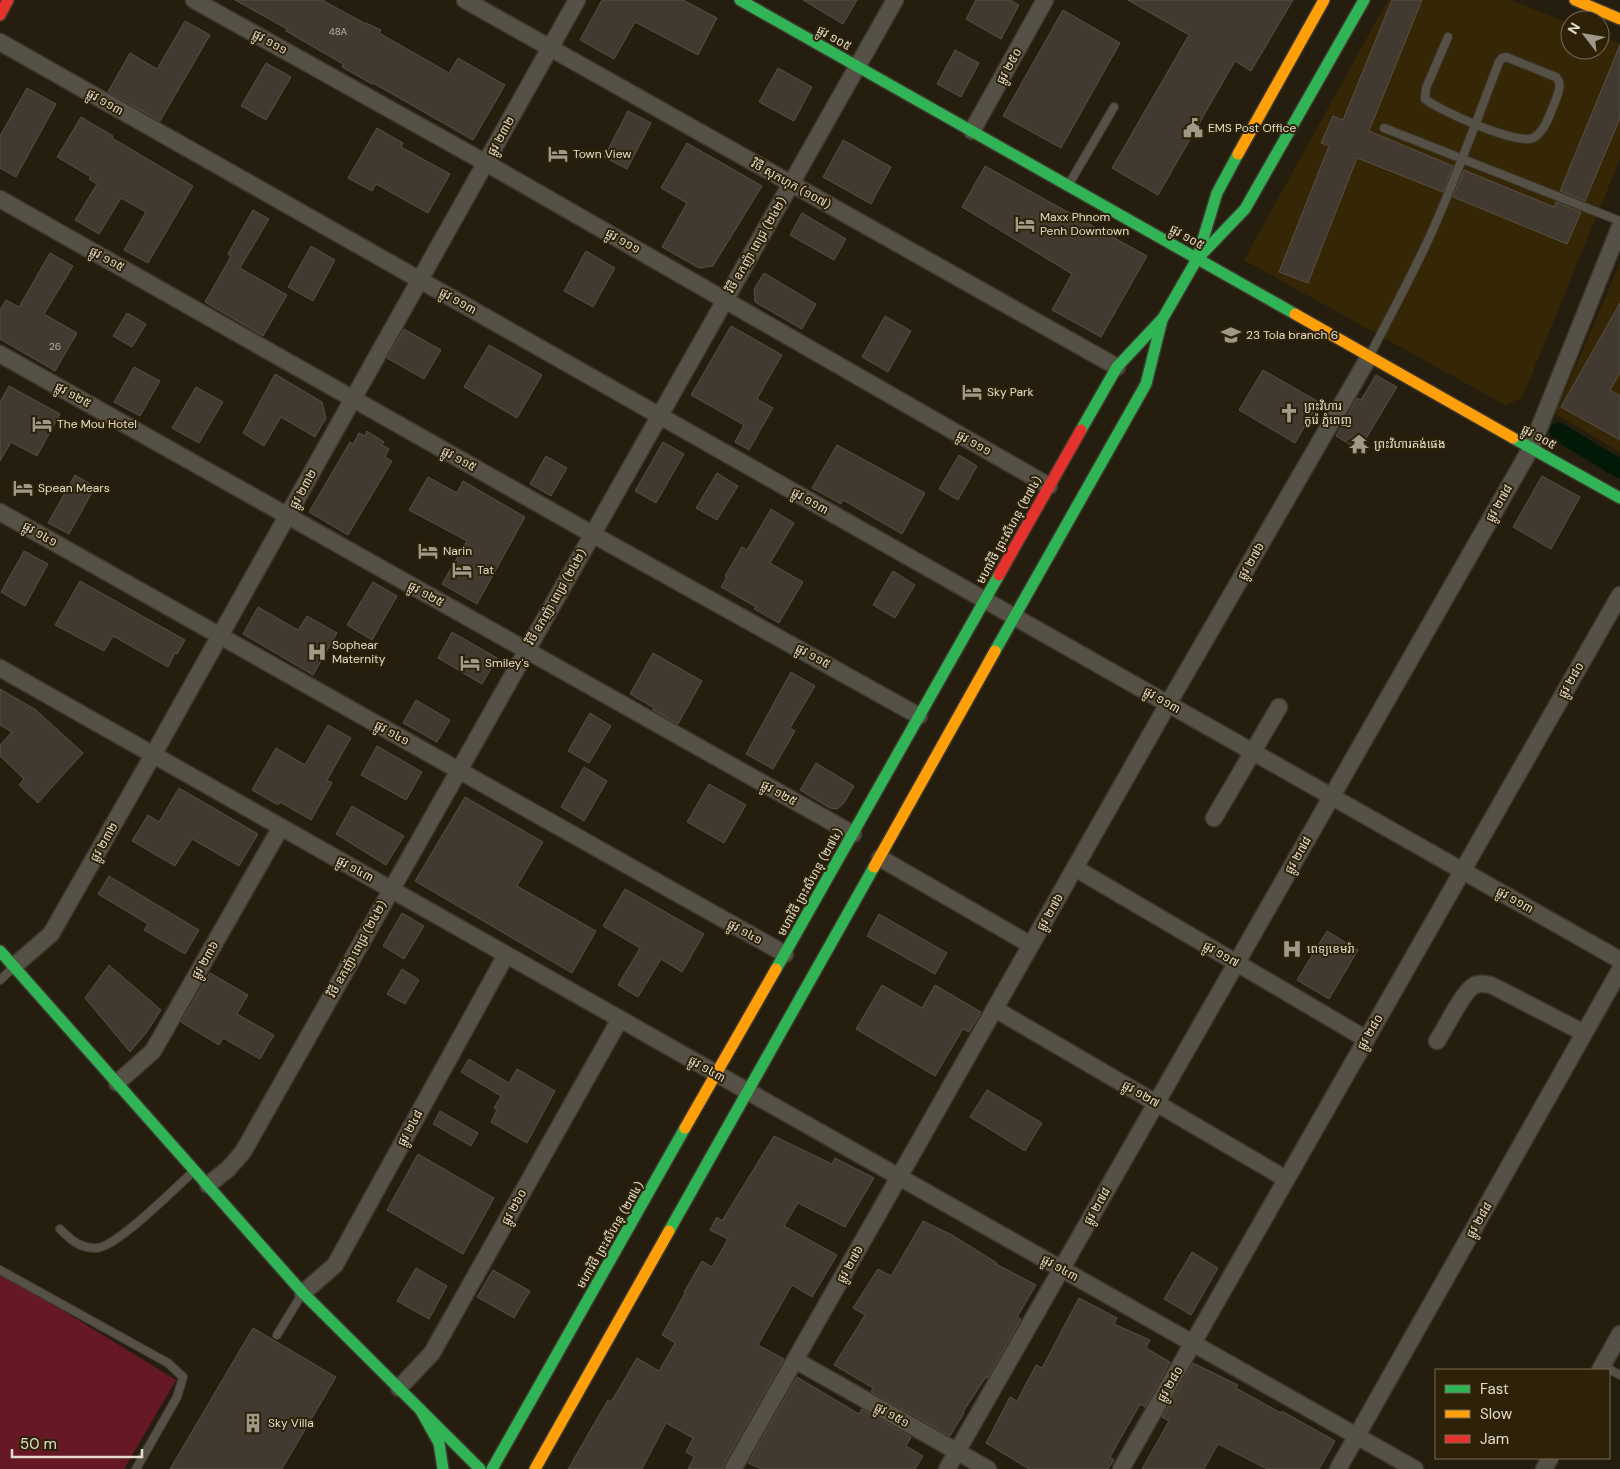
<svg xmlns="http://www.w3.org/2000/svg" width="1620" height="1469" font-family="'DM Sans','Noto Sans Khmer',sans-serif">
<rect width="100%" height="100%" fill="#251e0f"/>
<g fill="#352706">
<path d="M1388,0H1511L1570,24V50H1600V36L1620,44V159L1522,398L1505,405L1244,260Z"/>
<path d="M1620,264V452L1555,414Z"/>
</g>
<path fill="#661824" d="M0,1272L176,1380L124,1469H0Z"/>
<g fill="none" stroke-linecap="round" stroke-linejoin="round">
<path stroke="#031907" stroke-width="19" d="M1559,432L1620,469"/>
</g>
<g fill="#423a30" stroke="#584f45">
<path d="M235,0H322L366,24V23L381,30L379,33L449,73L458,58L505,85L473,140L373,83L372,84L342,67L343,64L286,31L287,29Z"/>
<path d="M602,0H683L717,18L698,55L635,22L614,59L580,40Z"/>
<path d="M803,0H857L843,24Z"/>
<path d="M976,0H1010L1019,5L1001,39L966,19Z"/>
<path d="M1128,0H1293L1251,71L1235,61L1158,195L1112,168L1189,35Z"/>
<path d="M1392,0H1422L1369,131L1453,166L1443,192L1357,158L1308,283L1279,272L1329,146L1321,143L1333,116L1343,120Z"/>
<path d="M1063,10L1120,43L1061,148L1003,116Z"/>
<path d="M185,21L210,35L160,121L108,92L130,53L157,69Z"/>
<path d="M1620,45V118L1585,201L1560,191Z"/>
<path d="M955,50L979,63L961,97L937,84Z"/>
<path d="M266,63L291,77L266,120L241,106Z"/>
<path d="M778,68L812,87L794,121L759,102Z"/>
<path d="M27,88L56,104L16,177L0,168V136Z"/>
<path d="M628,111L651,123L627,169L604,157Z"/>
<path d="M81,117L113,136L112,138L193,186L148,263L124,250L146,212L121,198L99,234L75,220L97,184L89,179L91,177L57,157Z"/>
<path d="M377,128L403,143L401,147L450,174L428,213L376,184L372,191L348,178Z"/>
<path d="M843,140L891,167L871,204L823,177Z"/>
<path d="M687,143L762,186L713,266L699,268L662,247L687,203L661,188Z"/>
<path d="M985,166L1147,256L1101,337L1052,310L1072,274L962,207Z"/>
<path d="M1464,170L1554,207L1556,202L1581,212L1567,244L1453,197Z"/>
<path d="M253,210L269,219L240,268L287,295L263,336L205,302L231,256L228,254Z"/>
<path d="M802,213L846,239L834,260L790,235Z"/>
<path d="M311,246L335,260L313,301L288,287Z"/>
<path d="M586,251L615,268L593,307L564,291Z"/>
<path d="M50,253L73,266L44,314L77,333L55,371L0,339V310L6,300L19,307Z"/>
<path d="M764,273L816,304L802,329L755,302L754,289Z"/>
<path d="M1620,303V373L1610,390L1620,396V440L1561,407Z"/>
<path d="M127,313L146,324L132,347L113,336Z"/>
<path d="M885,316L911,331L888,372L862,357Z"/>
<path d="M731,326L782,355L757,399L773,408L749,450L735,442L744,425L691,395Z"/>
<path d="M404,329L441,350L424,379L387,358Z"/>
<path d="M489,345L542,375L517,418L464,387Z"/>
<path d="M134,367L160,381L140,416L114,402Z"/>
<path d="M1263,370L1319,402L1295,443L1239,410Z"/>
<path d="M275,374L322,402L326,418L315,437L281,417L264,446L243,433Z"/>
<path d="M1376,375L1397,387L1359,450L1336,436L1357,398L1361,400Z"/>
<path d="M9,386L60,414L37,456L11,442L0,461V402Z"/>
<path d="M196,387L223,402L199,443L172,428Z"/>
<path d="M367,431L384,442L382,445L389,449L385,457L392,461L348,535L309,512L350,442L353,444L359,433L365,436Z"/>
<path d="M663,442L684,454L656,503L635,491Z"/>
<path d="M837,445L925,493L902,534L843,500L841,504L812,488Z"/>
<path d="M959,455L977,466L958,500L939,489Z"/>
<path d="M546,456L567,468L551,496L530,484Z"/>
<path d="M717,473L738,486L717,520L696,508Z"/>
<path d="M75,475L95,487L69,534L48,523Z"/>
<path d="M1542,476L1580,497L1551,549L1513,527Z"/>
<path d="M428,477L457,493L463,481L525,517L477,604L442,584L467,541L409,510Z"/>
<path d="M771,509L794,523L770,563L803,582L779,623L754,609L756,607L721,587L727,577L725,576L742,547L747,550Z"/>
<path d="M24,551L48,564L25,606L1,592Z"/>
<path d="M893,571L915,585L895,618L873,605Z"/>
<path d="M80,581L185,640L177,654L175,653L168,667L113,636L104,651L55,625Z"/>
<path d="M373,582L397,596L372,640L347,625Z"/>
<path d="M258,607L298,630L307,616L337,633L313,675L243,634Z"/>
<path d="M452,632L497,658L482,684L438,658Z"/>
<path d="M653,653L702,681L678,724L653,710L654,708L630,694Z"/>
<path d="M791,672L815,686L790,728L795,731L773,769L746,754Z"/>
<path d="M0,689L36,710L83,753L38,803L19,785L24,779L0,756V745L12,732L0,725Z"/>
<path d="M416,700L450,720L437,742L403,723Z"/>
<path d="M590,713L611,726L589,763L568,751Z"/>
<path d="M328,725L351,738L327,780L332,783L311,820L280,802L278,805L252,790L276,748L305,765Z"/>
<path d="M377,746L422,772L406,800L361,775Z"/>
<path d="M816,763L854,786L844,803L837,809L830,808L800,790Z"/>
<path d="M584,767L607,781L584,821L561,807Z"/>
<path d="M709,784L746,805L724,843L687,822Z"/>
<path d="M179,788L258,834L239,866L192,839L175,866L132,841L148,815L159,822Z"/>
<path d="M465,797L543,842L517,886L596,931L572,973L415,881Z"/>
<path d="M352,806L404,836L386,865L336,834Z"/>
<path d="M109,876L199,930L185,954L144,930L148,924L98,894Z"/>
<path d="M625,889L704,934L682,972L661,959L638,997L618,985L640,948L603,926Z"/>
<path d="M402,913L424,926L404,959L383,946Z"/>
<path d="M879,914L947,953L935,974L867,936Z"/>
<path d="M1327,931L1358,950L1329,999L1297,980Z"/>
<path d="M109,965L161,1010L146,1033L130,1052L85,998Z"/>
<path d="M402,969L419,980L405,1004L387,994Z"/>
<path d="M210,973L248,995L237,1014L274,1035L260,1059L223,1038L219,1045L181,1022Z"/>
<path d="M882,985L922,1008L935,985L981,1012L969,1032L963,1029L935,1076L856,1029Z"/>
<path d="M469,1059L509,1083L517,1069L555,1091L527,1143L491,1122L497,1110L494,1108L501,1096L461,1072Z"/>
<path d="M987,1090L1042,1123L1025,1151L970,1117Z"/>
<path d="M440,1111L478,1133L471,1146L433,1124Z"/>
<path d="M774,1136L832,1164L835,1158L874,1178L845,1227L798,1203L784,1226L837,1255L812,1297L792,1285L758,1345L784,1359L724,1464L723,1469H688L694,1457L686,1452L693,1438L666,1423L642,1469H568L608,1400L611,1402L637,1358L659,1371L675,1343L662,1335L685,1293L684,1292L702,1261L712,1267L728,1239L710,1230L717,1217L722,1221Z"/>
<path d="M418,1154L494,1198L463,1254L387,1210Z"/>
<path d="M923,1221L952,1235L997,1263L996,1264L1036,1285L1017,1317L1021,1319L988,1378L986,1377L963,1412L964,1413L950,1436L871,1392L873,1388L834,1365L865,1315L853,1308L878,1269L891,1276Z"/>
<path d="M1192,1252L1218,1268L1191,1315L1164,1299Z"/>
<path d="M416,1268L447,1286L429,1319L397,1301Z"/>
<path d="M493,1270L530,1291L514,1318L477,1297Z"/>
<path d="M1079,1298L1117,1318L1114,1324L1150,1340L1146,1348L1170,1362L1145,1407L1140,1404L1110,1457L1114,1460L1108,1469H1029L986,1443L1010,1397L1017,1401L1036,1365L1042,1368Z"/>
<path d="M253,1328L336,1377L282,1469H170Z"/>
<path d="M1193,1363L1238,1385L1236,1388L1281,1413L1282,1411L1335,1441L1319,1469H1267L1218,1444L1204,1469H1142L1169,1421L1162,1417Z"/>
<path d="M797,1377L859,1414L862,1409L911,1437L906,1446L923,1456L915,1469H761L748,1463Z"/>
</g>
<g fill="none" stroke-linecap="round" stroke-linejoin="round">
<defs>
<g id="lane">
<path d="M1384,128L1620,221"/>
<path d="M1069,184L1114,107"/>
<path d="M1370,355C1393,310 1418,265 1438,218C1460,167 1479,114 1499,62L1502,58L1506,57L1556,77C1563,84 1558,93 1555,102C1550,113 1545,132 1533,138C1516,145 1440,111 1425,99L1426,88L1448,37"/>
<path d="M0,980L13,968"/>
<path d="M60,1229C71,1240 79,1248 96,1248C116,1248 176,1187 193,1172"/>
<path d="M0,1270L168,1363L183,1377L177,1397L136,1469"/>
<path d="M277,1335L302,1294"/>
<path d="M1602,1365L1620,1375"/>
</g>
<g id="street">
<path d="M194,0L486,163L1049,486"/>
<path d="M465,0L1117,367"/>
<path d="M0,42L1620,960"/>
<path d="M972,131L1045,0"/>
<path d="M0,199L592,534L919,716"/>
<path d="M0,354L853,834"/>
<path d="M0,512L785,954"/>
<path d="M0,668L1415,1469"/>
<path d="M1214,818L1279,707"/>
<path d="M880,858L1031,945"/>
<path d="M1075,868L1366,1039"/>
<path d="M14,966L51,934L153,755L577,0"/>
<path d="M995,1009L1286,1179"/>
<path d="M1437,1041C1445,1029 1462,994 1472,987C1478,982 1485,984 1491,985L1584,1033"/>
<path d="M117,1083L153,1051L281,827"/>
<path d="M208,1185L228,1169L243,1152L895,0"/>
<path d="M303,1293L335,1265L506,955"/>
<path d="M795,1360L988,1469"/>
<path d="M1600,1370L1620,1334"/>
<path d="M399,1388L432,1353L620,1019"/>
<path d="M733,1469L1168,704L1369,357"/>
<path d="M947,1469L1531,448L1620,227"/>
<path d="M1121,1469L1620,595"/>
<path d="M1338,1469L1620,970"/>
<path d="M1544,1469L1550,1458"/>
</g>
<g id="fast">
<path d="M740,0L1295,314"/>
<path d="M1201,255L1245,209L1364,0"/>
<path d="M1081,430L1117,367L1163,318L1197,259L1217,193L1238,154"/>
<path d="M1513,438L1620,498"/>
<path d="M995,651L1146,384L1162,320"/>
<path d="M0,951L303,1293L480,1469"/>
<path d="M776,969L999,575"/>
<path d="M669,1231L874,867"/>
<path d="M420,1409L439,1443L443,1469"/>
<path d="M492,1469L685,1128"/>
</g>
<g id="slow">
<path d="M1575,0L1620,19"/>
<path d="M1238,154L1324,0"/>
<path d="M1295,314L1513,438"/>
<path d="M874,867L995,651"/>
<path d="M685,1128L776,969"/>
<path d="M535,1469L669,1231"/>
</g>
<g id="jam">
<path d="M0,15L8,0"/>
<path d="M999,575L1081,430"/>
</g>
</defs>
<use href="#lane" stroke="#3d372e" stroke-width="10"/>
<use href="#street" stroke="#3d372e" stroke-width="19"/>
<use href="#fast" stroke="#3d372e" stroke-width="14"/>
<use href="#slow" stroke="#3d372e" stroke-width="14"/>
<use href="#jam" stroke="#3d372e" stroke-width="14"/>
<use href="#lane" stroke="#565146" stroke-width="8"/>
<use href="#street" stroke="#565146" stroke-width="16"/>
<use href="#fast" stroke="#30b455" stroke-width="11"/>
<use href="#slow" stroke="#ff9f0a" stroke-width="11"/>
<use href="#jam" stroke="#e5322d" stroke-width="11"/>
</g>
<defs>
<symbol id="civic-bare" viewBox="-9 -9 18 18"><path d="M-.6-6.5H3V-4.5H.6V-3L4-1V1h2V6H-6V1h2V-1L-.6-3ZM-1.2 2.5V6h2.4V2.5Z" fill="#a0998a" stroke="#2d2107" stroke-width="2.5" paint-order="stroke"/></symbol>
<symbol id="hotel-bare" viewBox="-9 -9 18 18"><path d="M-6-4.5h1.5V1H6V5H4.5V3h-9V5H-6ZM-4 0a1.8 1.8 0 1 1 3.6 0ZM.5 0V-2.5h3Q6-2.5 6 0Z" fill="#a0998a" stroke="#2d2107" stroke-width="2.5" paint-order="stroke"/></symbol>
<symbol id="school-bare" viewBox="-9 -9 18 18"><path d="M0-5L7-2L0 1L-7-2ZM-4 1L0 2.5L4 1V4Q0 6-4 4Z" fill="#a0998a" stroke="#2d2107" stroke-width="2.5" paint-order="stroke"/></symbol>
<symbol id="church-bare" viewBox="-9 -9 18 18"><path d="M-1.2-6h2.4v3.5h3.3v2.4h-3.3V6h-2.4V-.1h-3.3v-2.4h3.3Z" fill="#a0998a" stroke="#2d2107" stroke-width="2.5" paint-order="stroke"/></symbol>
<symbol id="temple-bare" viewBox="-9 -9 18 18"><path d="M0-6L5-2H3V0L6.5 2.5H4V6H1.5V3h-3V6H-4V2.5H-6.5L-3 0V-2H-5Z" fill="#a0998a" stroke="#2d2107" stroke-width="2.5" paint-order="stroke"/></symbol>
<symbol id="hospital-bare" viewBox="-9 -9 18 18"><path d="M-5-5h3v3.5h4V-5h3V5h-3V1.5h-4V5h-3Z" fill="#a0998a" stroke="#2d2107" stroke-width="2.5" paint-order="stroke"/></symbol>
<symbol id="building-bare" viewBox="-9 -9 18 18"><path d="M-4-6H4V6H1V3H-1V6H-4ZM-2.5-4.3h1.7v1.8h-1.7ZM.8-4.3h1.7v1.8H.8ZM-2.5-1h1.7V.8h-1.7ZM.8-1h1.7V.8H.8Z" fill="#a0998a" stroke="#2d2107" stroke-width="2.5" paint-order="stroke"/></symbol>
</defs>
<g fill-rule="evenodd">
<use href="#civic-bare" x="1179" y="114" width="28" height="28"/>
<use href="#hotel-bare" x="544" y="140" width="28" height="28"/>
<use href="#hotel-bare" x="1011" y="210" width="28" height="28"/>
<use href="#school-bare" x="1217" y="321" width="28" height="28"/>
<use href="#hotel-bare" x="958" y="378" width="28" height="28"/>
<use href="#church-bare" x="1275" y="399" width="28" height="28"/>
<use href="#hotel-bare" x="28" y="410" width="28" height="28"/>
<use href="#temple-bare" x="1345" y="430" width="28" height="28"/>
<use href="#hotel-bare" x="9" y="474" width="28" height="28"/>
<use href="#hotel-bare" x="414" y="537" width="28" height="28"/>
<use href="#hotel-bare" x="448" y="556" width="28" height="28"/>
<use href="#hospital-bare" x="303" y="638" width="28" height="28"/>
<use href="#hotel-bare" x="456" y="649" width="28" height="28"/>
<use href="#hospital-bare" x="1278" y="935" width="28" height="28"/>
<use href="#building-bare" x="239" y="1409" width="28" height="28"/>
</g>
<g text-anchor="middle" stroke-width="4" stroke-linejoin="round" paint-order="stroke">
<g font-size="10" fill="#bbb3a5">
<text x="338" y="35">48A</text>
<text x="55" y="350">26</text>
</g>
<g font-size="12" fill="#e3dbcc" stroke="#2d2107">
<text transform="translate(834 38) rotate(30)" y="4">ផ្លូវ ១០៥</text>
<text transform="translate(270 42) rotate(29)" y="4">ផ្លូវ ១១១</text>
<text transform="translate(1009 66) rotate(-61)" y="4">ផ្លូវ ២៥០</text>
<text transform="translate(105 102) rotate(30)" y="4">ផ្លូវ ១១៣</text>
<text transform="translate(501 136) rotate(-61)" y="4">ផ្លូវ ២៣២</text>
<text transform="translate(791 184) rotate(29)" y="4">វិថី សុកហុក (១០៧)</text>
<text transform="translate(1187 237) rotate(30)" y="4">ផ្លូវ ១០៥</text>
<text transform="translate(623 241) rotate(30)" y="4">ផ្លូវ ១១១</text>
<text transform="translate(756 245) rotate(-60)" y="4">វិថី ឧកញ៉ា ពេជ្រ (២៤២)</text>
<text transform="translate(107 259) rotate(29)" y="4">ផ្លូវ ១១៥</text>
<text transform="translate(458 301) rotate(30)" y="4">ផ្លូវ ១១៣</text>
<text transform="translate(73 395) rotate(29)" y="4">ផ្លូវ ១២៥</text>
<text transform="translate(1539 437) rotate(29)" y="4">ផ្លូវ ១០៥</text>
<text transform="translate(974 443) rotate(30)" y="4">ផ្លូវ ១១១</text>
<text transform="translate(459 459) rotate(29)" y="4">ផ្លូវ ១១៥</text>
<text transform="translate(303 489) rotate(-61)" y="4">ផ្លូវ ២៣២</text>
<text transform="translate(810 501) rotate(30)" y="4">ផ្លូវ ១១៣</text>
<text transform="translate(1499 503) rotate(-60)" y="4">ផ្លូវ ២៧៨</text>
<text transform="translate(1009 530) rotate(-61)" y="4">មហាវិថី ព្រះសីហនុ (២៧៤)</text>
<text transform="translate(40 534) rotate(30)" y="4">ផ្លូវ ១៤១</text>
<text transform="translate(1251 561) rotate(-60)" y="4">ផ្លូវ ២៧៦</text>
<text transform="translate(426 594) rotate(29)" y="4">ផ្លូវ ១២៥</text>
<text transform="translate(556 597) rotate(-60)" y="4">វិថី ឧកញ៉ា ពេជ្រ (២៤២)</text>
<text transform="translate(813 656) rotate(29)" y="4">ផ្លូវ ១១៥</text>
<text transform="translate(1571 680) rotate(-60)" y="4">ផ្លូវ ២៨០</text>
<text transform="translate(1162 700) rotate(30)" y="4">ផ្លូវ ១១៣</text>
<text transform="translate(392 733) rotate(29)" y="4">ផ្លូវ ១៤១</text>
<text transform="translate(779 793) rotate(29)" y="4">ផ្លូវ ១២៥</text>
<text transform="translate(104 842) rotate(-60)" y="4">ផ្លូវ ២៣២</text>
<text transform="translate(1298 855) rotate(-60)" y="4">ផ្លូវ ២៧៨</text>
<text transform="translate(355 869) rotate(29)" y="4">ផ្លូវ ១៤៣</text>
<text transform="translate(810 882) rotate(-61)" y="4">មហាវិថី ព្រះសីហនុ (២៧៤)</text>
<text transform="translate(1515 900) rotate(30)" y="4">ផ្លូវ ១១៣</text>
<text transform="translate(1050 912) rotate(-60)" y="4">ផ្លូវ ២៧៦</text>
<text transform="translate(745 932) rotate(29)" y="4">ផ្លូវ ១៤១</text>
<text transform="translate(357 949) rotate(-61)" y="4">វិថី ឧកញ៉ា ពេជ្រ (២៤២)</text>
<text transform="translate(1221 954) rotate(30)" y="4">ផ្លូវ ១១៧</text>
<text transform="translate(205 960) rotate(-60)" y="4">ផ្លូវ ២៣៦</text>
<text transform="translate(1370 1032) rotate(-60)" y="4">ផ្លូវ ២៨០</text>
<text transform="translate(707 1069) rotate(30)" y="4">ផ្លូវ ១៤៣</text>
<text transform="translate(1141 1094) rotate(30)" y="4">ផ្លូវ ១២៧</text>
<text transform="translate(410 1128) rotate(-61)" y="4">ផ្លូវ ២៤៨</text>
<text transform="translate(1097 1206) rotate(-60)" y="4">ផ្លូវ ២៧៨</text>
<text transform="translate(514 1207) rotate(-61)" y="4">ផ្លូវ ២៦០</text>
<text transform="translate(1479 1220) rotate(-60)" y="4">ផ្លូវ ២៨៨</text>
<text transform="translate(610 1235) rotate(-60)" y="4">មហាវិថី ព្រះសីហនុ (២៧៤)</text>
<text transform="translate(850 1264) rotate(-60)" y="4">ផ្លូវ ២៧៦</text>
<text transform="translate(1060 1268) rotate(30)" y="4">ផ្លូវ ១៤៣</text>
<text transform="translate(1170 1384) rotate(-60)" y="4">ផ្លូវ ២៨០</text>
<text transform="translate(892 1415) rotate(29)" y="4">ផ្លូវ ១៥១</text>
</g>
<g font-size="12" fill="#e3dbcc" stroke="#2d2107" text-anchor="start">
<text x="1208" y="132">EMS Post Office</text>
<text x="573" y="158">Town View</text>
<text x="1040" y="221">Maxx Phnom<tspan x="1040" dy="14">Penh Downtown</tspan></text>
<text x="1246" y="339">23 Tola branch 6</text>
<text x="987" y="396">Sky Park</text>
<text x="1304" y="410">ព្រះវិហារ<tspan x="1304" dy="14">កូរ៉េ ភ្នំពេញ</tspan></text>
<text x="57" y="428">The Mou Hotel</text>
<text x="1374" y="448">ព្រះវិហារគង់ផេង</text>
<text x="38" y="492">Spean Mears</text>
<text x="443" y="555">Narin</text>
<text x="477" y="574">Tat</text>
<text x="332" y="649">Sophear<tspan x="332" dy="14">Maternity</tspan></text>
<text x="485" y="667">Smiley's</text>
<text x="1307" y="953">ពេទ្យខេមរ៉ា</text>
<text x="268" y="1427">Sky Villa</text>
</g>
</g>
<rect x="1435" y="1369" width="175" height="90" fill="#2d2107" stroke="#766b56"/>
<rect x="1445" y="1385" width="25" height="8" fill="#30b455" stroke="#766b56"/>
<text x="1480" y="1394" font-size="15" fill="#e3dbcc">Fast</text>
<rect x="1445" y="1410" width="25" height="8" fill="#ff9f0a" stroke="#766b56"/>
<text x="1480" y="1419" font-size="15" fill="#e3dbcc">Slow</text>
<rect x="1445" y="1435" width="25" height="8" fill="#e5322d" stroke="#766b56"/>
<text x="1480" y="1444" font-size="15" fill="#e3dbcc">Jam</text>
<g transform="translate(1585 35) rotate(301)"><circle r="24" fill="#2d2107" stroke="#766b56"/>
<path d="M0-4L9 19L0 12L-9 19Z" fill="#a0998a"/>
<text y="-8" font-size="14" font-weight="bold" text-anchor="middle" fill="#e3dbcc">N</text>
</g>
<path d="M12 1449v8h130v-8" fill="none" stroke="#e3dbcc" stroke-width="2.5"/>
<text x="20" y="1449" font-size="15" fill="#e3dbcc" stroke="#2d2107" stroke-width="4" paint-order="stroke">50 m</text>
</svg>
